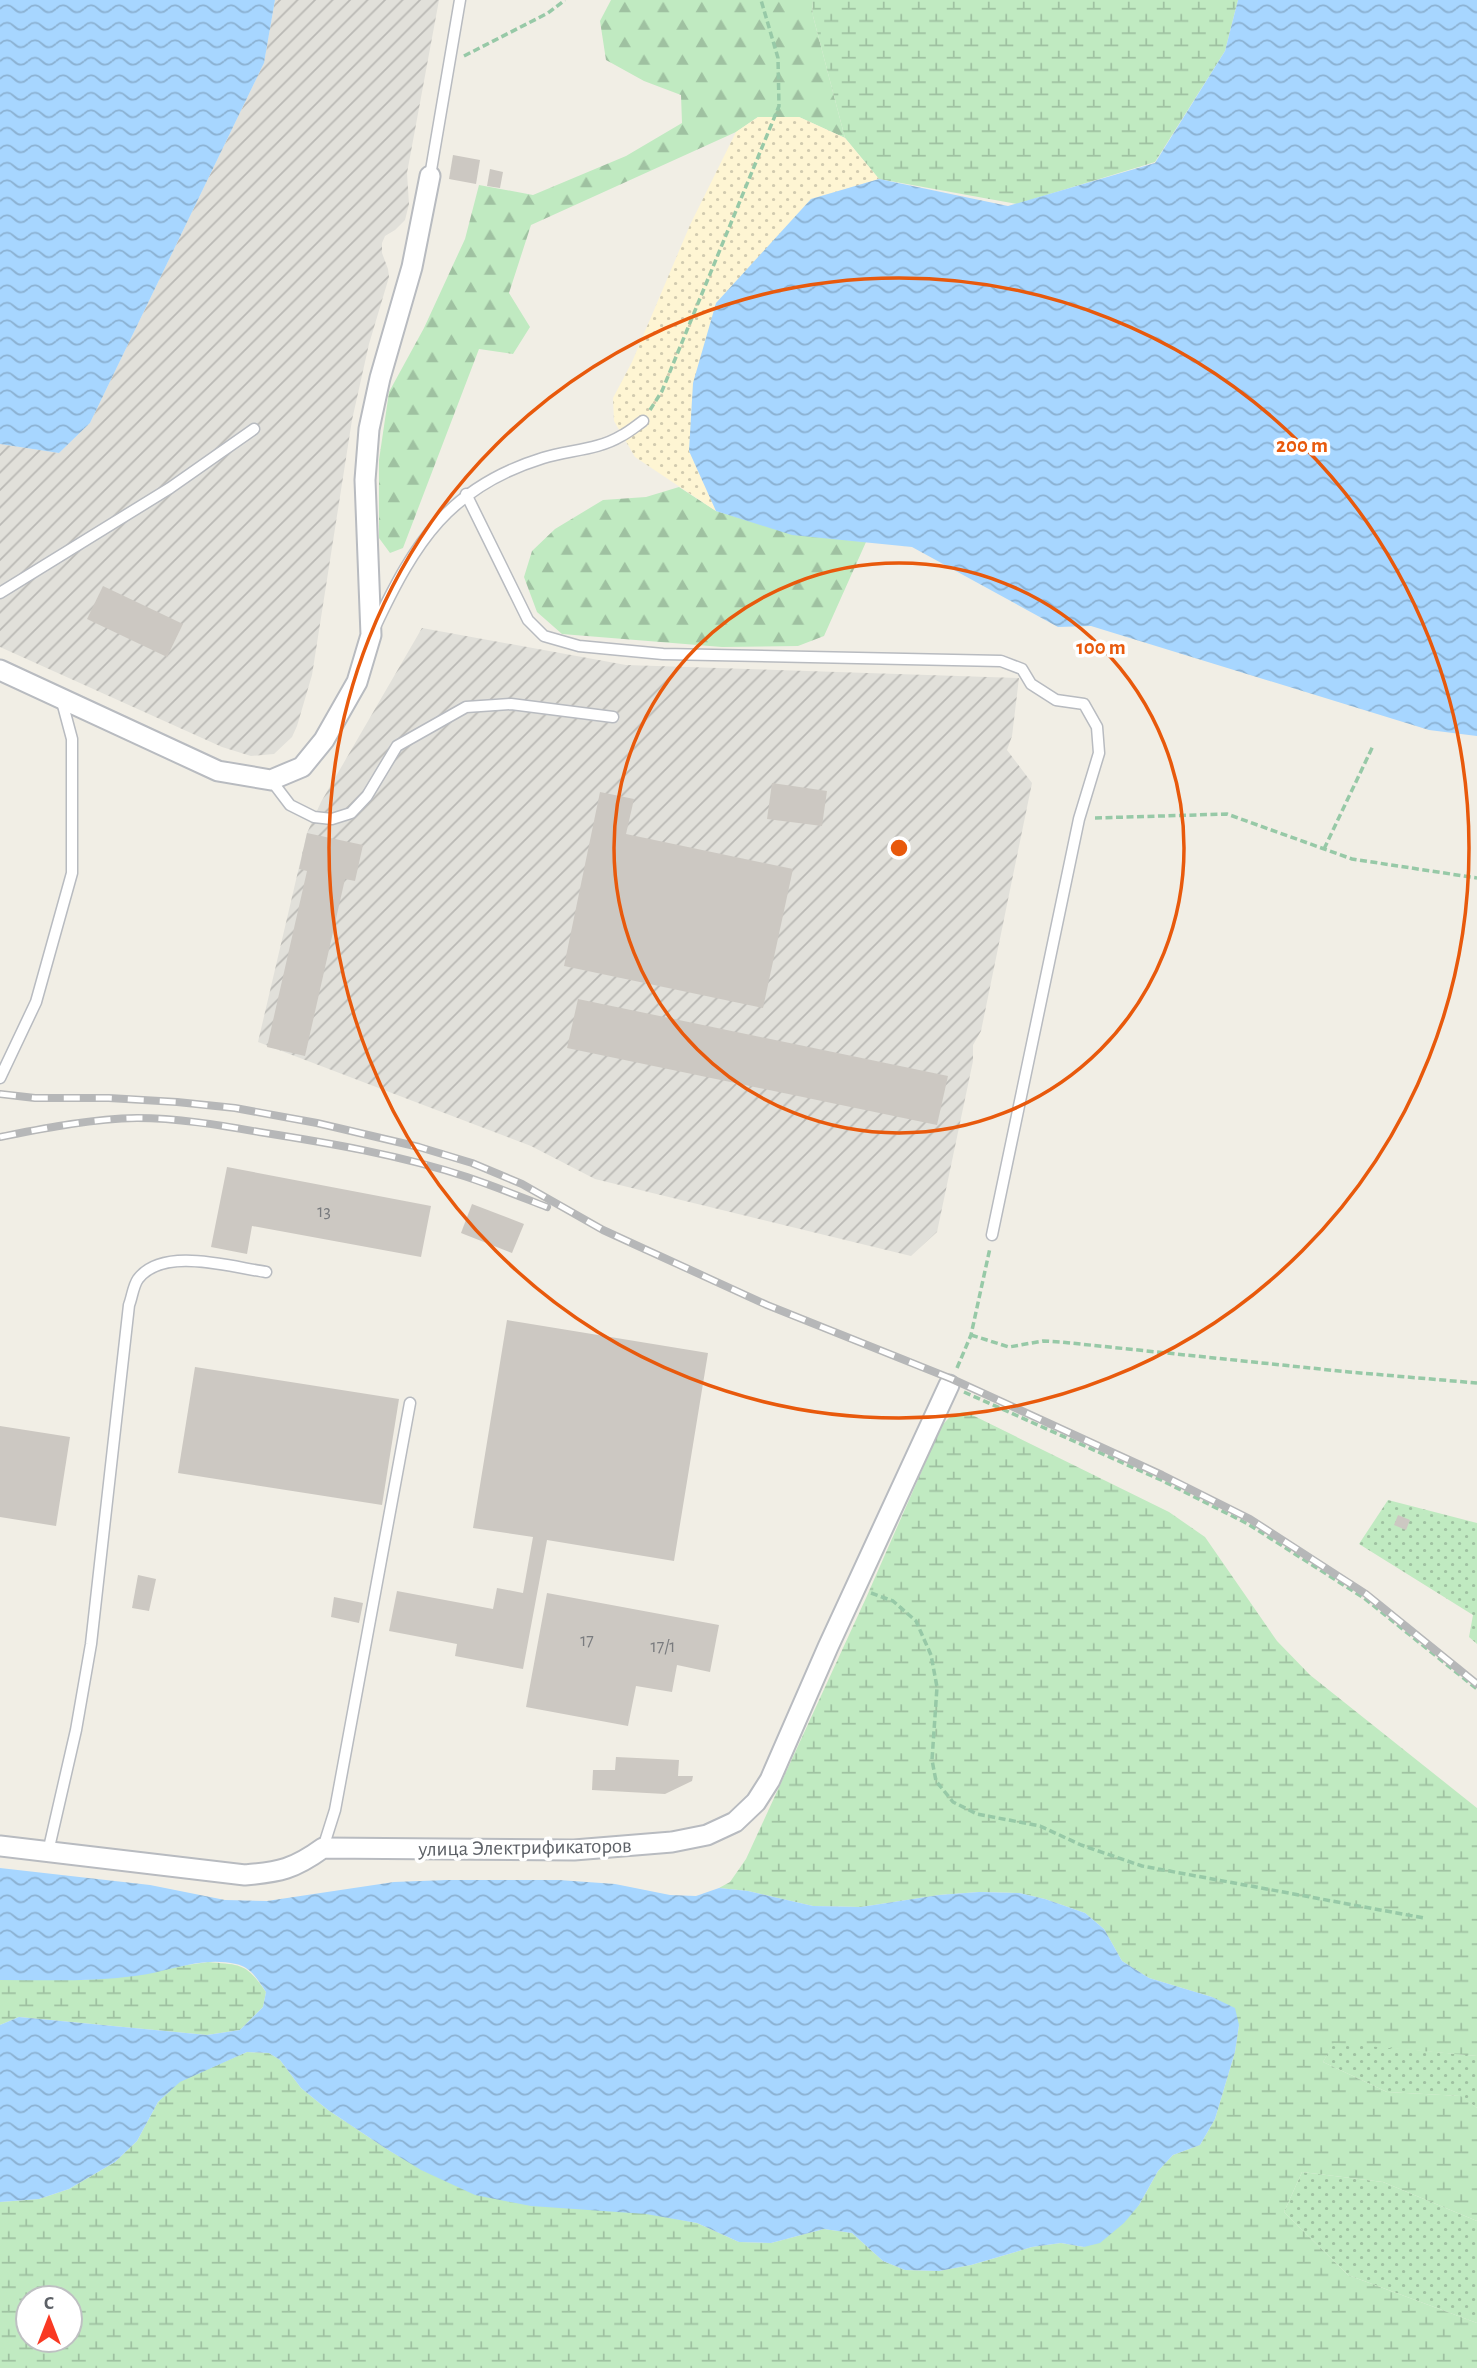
<svg xmlns="http://www.w3.org/2000/svg" width="1477" height="2368" font-family="'Alegreya Sans',sans-serif">
<defs>
<pattern id="industrial-furrows" width="10" height="10" patternUnits="userSpaceOnUse" patternTransform="scale(1.75)"><rect width="10" height="10" fill="#e1e0da"/><path d="M-1 1l2-2M0 10L10 0M9 11l2-2" fill="none" stroke="#bab9b5"/></pattern>
<pattern id="grass-dots" width="8" height="8" patternUnits="userSpaceOnUse" patternTransform="scale(1.75)"><rect width="8" height="8" fill="#c0eac1"/><path d="M2 2h.1M6 6h.1" fill="none" stroke="#9fc1a1" stroke-width="1.8" stroke-linecap="round"/></pattern>
<pattern id="forest-firs" width="22" height="20" patternUnits="userSpaceOnUse" patternTransform="scale(1.75)"><rect width="22" height="20" fill="#c0eac1"/><path d="M5 1l3.5 6h-7zM16 11l3.5 6h-7z" fill="#9fc1a1"/></pattern>
<pattern id="wetland-marsh" width="20" height="14" patternUnits="userSpaceOnUse" patternTransform="scale(1.75)"><rect width="20" height="14" fill="#c0eac1"/><path d="M1 5h8M5 5V1M11 12h8M15 12V8" fill="none" stroke="#9fc1a1"/></pattern>
<pattern id="sand-dots" width="8" height="8" patternUnits="userSpaceOnUse" patternTransform="scale(1.75)"><rect width="8" height="8" fill="#fef5d3"/><path d="M2 2h.1M6 6h.1" fill="none" stroke="#d1caaf" stroke-width="1.8" stroke-linecap="round"/></pattern>
<pattern id="water-waves" width="16" height="10" patternUnits="userSpaceOnUse" patternTransform="scale(1.75)"><rect width="16" height="10" fill="#a7d6ff"/><path d="M0 5q4-4 8 0t8 0" fill="none" stroke="#8bb1d2"/></pattern>
</defs>
<rect width="100%" height="100%" fill="#f1eee5"/>
<g fill="url(#industrial-furrows)">
<path d="M275,0H439L407,173L409,204L405,220L395,230L385,236L382,243V253L388,269L389,277L369,344L352,420L312,675L297,726L292,737L274,754L251,756L222,747L0,647V444L59,453L90,423L264,63Z"/>
<path d="M422,628L626,665L1019,678L1012,736L1007,750L1032,783L981,1031L973,1045V1061L937,1232L911,1256L595,1179L531,1146L258,1042L307,833L321,802Z"/>
</g>
<g fill="url(#grass-dots)">
<path d="M1388,1500L1477,1523V1644L1469,1637L1473,1615L1359,1544Z"/>
<path d="M1334,2042L1477,2056V2108L1460,2096L1387,2092L1323,2062Z"/>
<path d="M1302,2172L1383,2182L1477,2221V2323L1348,2275L1284,2212Z"/>
</g>
<g fill="url(#forest-firs)">
<path d="M611,0H812L813,16L845,138L799,117H758L736,132L531,225L509,293L530,327L513,354L479,349L403,548L390,553L379,538V460L389,392L424,328L465,239L479,185L533,195L626,156L682,123L681,95L644,81L606,60L600,21Z"/>
<path d="M679,487L716,511L797,535L866,542L824,636L798,646L722,647L562,634L537,612L524,577L532,551L555,529L603,500L646,497Z"/>
</g>
<g fill="url(#wetland-marsh)" fill-rule="evenodd">
<path d="M812,0H1238L1225,51L1155,162L1017,204L879,179L845,138L813,16Z"/>
<path d="M966,1412L1169,1512L1205,1537L1277,1641L1310,1675L1477,1808V2056L1334,2043L1323,2062L1387,2092L1461,2096L1477,2108V2221L1383,2182L1302,2172L1284,2212L1348,2275L1477,2323V2368H0V2202L39,2199L69,2189L115,2162L137,2141L158,2102L180,2081L247,2052L269,2053L280,2060L301,2088L328,2110L385,2148L424,2171L697,2223L739,2242L771,2243L824,2229L852,2233L883,2261L905,2270L939,2271L971,2265L1032,2247L1061,2243L1084,2247L1139,2205L1158,2171L1173,2155L1200,2145L1215,2119L1235,2052L1239,2025L1212,1997L1149,1978L1122,1961L1104,1929L1085,1913L1045,1899L1019,1893L979,1892L939,1895L861,1907L813,1906L748,1891L719,1888L730,1882L746,1859L866,1598L941,1427C949,1417 953,1413 966,1412ZM28,2298H70V2340H28Z"/>
<path d="M208,1962C242,1965 246,1963 266,1992L263,2007L240,2030L207,2035L19,2017L0,2025V1980H83Z"/>
</g>
<path fill="url(#sand-dots)" d="M758,117H799L845,138L879,179L811,199L689,451L716,511L635,457L614,421L613,398L632,362L690,225L736,132Z"/>
<g fill="url(#water-waves)">
<path d="M0,0H275L264,63L90,423L59,453L0,444Z"/>
<path d="M1238,0H1477V736L1429,730L1091,626L1058,627L912,547L792,535L716,511L689,451L693,383L716,303L811,199L879,179L1008,206L1155,163L1225,51Z"/>
<path d="M0,1868L150,1885L225,1900L267,1901L394,1882L446,1880H559L615,1884L670,1895L696,1896L719,1888L748,1891L813,1906L861,1907L939,1895L979,1892L1019,1893L1045,1899L1085,1913L1104,1929L1122,1961L1149,1978L1212,1997L1235,2008L1239,2025L1235,2052L1215,2119L1200,2145L1173,2155L1158,2171L1139,2205L1124,2223L1100,2243L1084,2247L1061,2243L1032,2247L971,2265L939,2271L905,2270L883,2261L852,2233L824,2229L771,2243L739,2242L697,2223L646,2214L531,2206L475,2195L421,2170L385,2148L328,2110L301,2088L280,2060L269,2053L247,2052L180,2082L158,2102L137,2141L115,2162L69,2189L39,2199L0,2202V2025L19,2017L207,2035L240,2030L263,2007L266,1992C258,1980 251,1967 236,1964C200,1956 169,1972 135,1976C90,1982 45,1980 0,1980Z"/>
</g>
<g fill="#ccc8c2">
<path d="M453,155L480,160L476,184L449,179Z"/>
<path d="M490,169L503,172L500,188L487,186Z"/>
<path d="M103,586L183,624L167,657L87,619Z"/>
<path d="M772,783L827,791L822,826L767,819Z"/>
<path d="M600,792L634,799L626,834L793,869L763,1008L564,966Z"/>
<path d="M307,833L363,845L355,881L345,879L305,1056L267,1047L307,871L299,869Z"/>
<path d="M578,999L948,1076L937,1125L567,1048Z"/>
<path d="M227,1167L431,1206L421,1257L252,1226L247,1254L211,1247Z"/>
<path d="M472,1204L524,1224L512,1253L461,1233Z"/>
<path d="M507,1320L708,1353L674,1561L547,1540L523,1669L455,1656L457,1644L389,1631L397,1591L493,1609L497,1588L523,1593L533,1537L473,1528Z"/>
<path d="M195,1367L399,1399L382,1505L178,1473Z"/>
<path d="M0,1426L70,1437L56,1526L0,1517Z"/>
<path d="M1398,1515L1410,1520L1406,1530L1394,1525Z"/>
<path d="M138,1575L156,1579L149,1611L132,1608Z"/>
<path d="M547,1593L719,1625L710,1672L677,1665L672,1692L636,1686L628,1726L526,1707Z"/>
<path d="M334,1597L363,1603L359,1623L331,1617Z"/>
<path d="M616,1757L679,1760L678,1776H693L692,1781L665,1794L592,1790L593,1770H615Z"/>
</g>
<g fill="none" stroke-linecap="round" stroke-linejoin="round">
<defs>
<g id="service">
<path d="M430,176L460,0"/>
<path d="M466,494L528,620L544,636L579,646L663,654L1001,661L1022,669L1031,684L1056,700L1084,704L1097,727L1099,753L1079,819L992,1235"/>
<path d="M0,593L170,488L254,429"/>
<path d="M375,627C415,542 449,487 543,458C569,450 598,450 621,436C629,432 636,426 643,421"/>
<path d="M271,780L290,805L314,817L332,819L351,813L367,796L397,746L466,707L511,704L613,717"/>
<path d="M0,1078L36,1002L72,873V739L61,698"/>
<path d="M323,1848L335,1810L410,1403"/>
<path d="M48,1852L76,1730L91,1644L129,1305C132,1298 133,1286 138,1279C163,1246 231,1267 266,1272"/>
</g>
<g id="minor">
<path d="M0,670L218,771L271,780L302,767L324,740L357,682L371,635L365,480L369,429L380,378L412,267L430,176"/>
<path d="M0,1846L245,1875C280,1872 294,1869 323,1848L574,1850L672,1842L707,1835L735,1822L756,1802L770,1780L828,1647L949,1385"/>
</g>
</defs>
<use href="#service" stroke="#b8bbc0" stroke-width="13"/>
<use href="#minor" stroke="#b8bbc0" stroke-width="23"/>
<g stroke="#97c9a7" stroke-width="3.5" stroke-dasharray="7 3.5" stroke-linecap="butt">
<path d="M464,56L548,13L565,0"/>
<path d="M650,410L662,391L779,106L778,58L761,0"/>
<path d="M1095,818L1227,814L1352,859L1477,878"/>
<path d="M1324,849L1373,746"/>
<path d="M971,1335L1009,1347L1043,1341L1061,1342L1349,1372L1477,1383"/>
<path d="M957,1368L971,1335L990,1248"/>
<path d="M964,1392L1161,1480L1248,1524L1364,1598L1477,1689"/>
<path d="M871,1593L893,1601L916,1621L931,1655L937,1687L932,1760L936,1781L953,1802L977,1814L1040,1826L1081,1845L1142,1866L1424,1918"/>
</g>
<use href="#service" stroke="#fff" stroke-width="10"/>
<use href="#minor" stroke="#fff" stroke-width="19"/>
<defs>
<g id="rail">
<path d="M0,1094L35,1098H109L177,1102L235,1108L317,1123L419,1147L472,1163L522,1184L603,1230L767,1305L952,1379L1162,1475L1250,1519L1366,1594L1477,1684"/>
<path d="M0,1137C46,1128 90,1119 137,1118C177,1118 219,1125 259,1132C329,1143 400,1155 467,1177C494,1186 521,1197 547,1207"/>
</g>
</defs>
<use href="#rail" stroke="#b6b7b8" stroke-width="8"/>
<use href="#rail" stroke="#fff" stroke-width="5" stroke-dasharray="16" stroke-linecap="butt"/>
</g>
<g fill="none" stroke="#e8590c" stroke-width="3.5">
<circle cx="899" cy="848" r="285"/>
<circle cx="899" cy="848" r="570"/>
</g>
<g text-anchor="middle" stroke-width="7" stroke-linejoin="round" paint-order="stroke">
<g font-size="18" fill="#797b7e">
<text x="324" y="1217">13</text>
<text x="587" y="1646">17</text>
<text x="663" y="1652">17/1</text>
</g>
<g font-size="21" fill="#5d6167" stroke="#fff">
<text transform="translate(525 1847) rotate(-1)" y="7">улица Электрификаторов</text>
</g>
</g>
<circle cx="899" cy="848" r="10" fill="#e8590c" stroke="#fff" stroke-width="3.5"/>
<g font-size="21" text-anchor="middle" font-weight="bold" fill="#e8590c" stroke="#fff" stroke-width="7" stroke-linejoin="round" paint-order="stroke">
<text x="1302" y="452">200 m</text>
<text x="1101" y="654">100 m</text>
</g>
<g transform="translate(49 2319)"><circle r="33" fill="#ffffff" stroke="#bec0c2" stroke-width="2"/>
<path d="M0-5L12 26L0 18L-12 26Z" fill="#f93923"/>
<text y="-10" font-size="19" font-weight="bold" text-anchor="middle" fill="#5d6167">С</text>
</g>
</svg>
